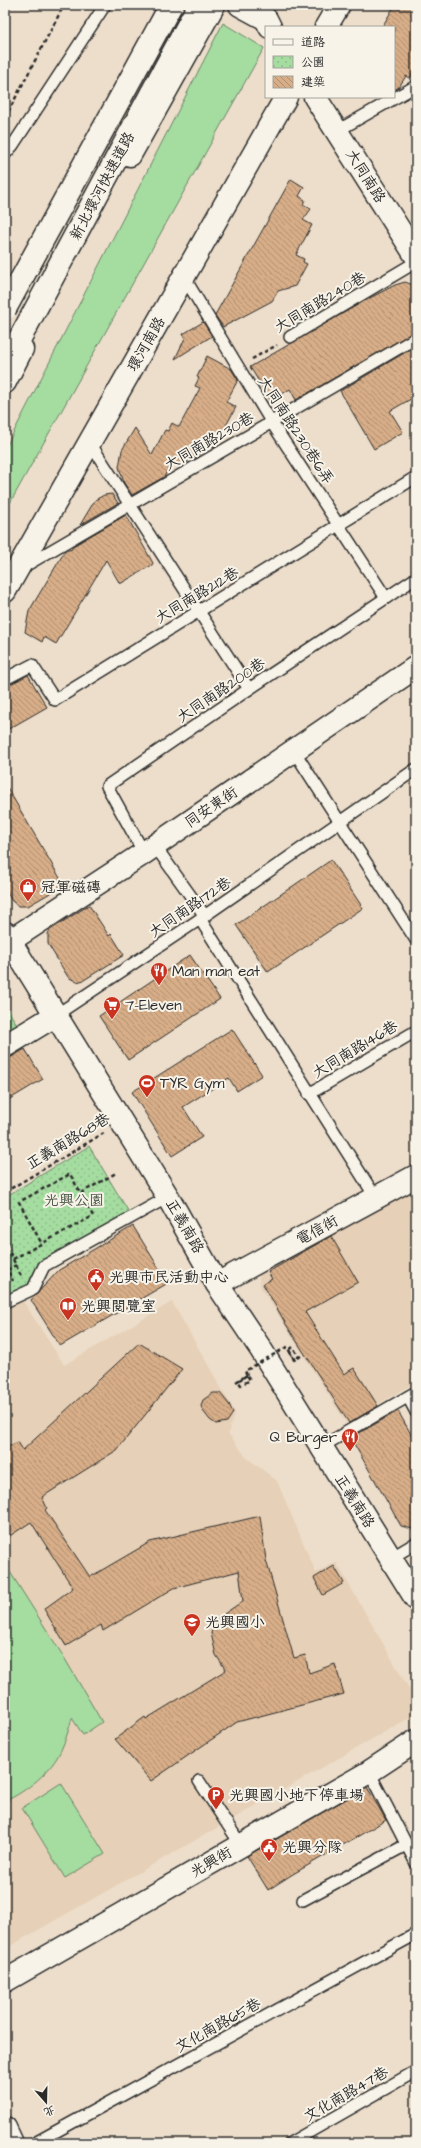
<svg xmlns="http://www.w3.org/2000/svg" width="421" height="2148" font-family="'Architects Daughter','LXGW WenKai TC',sans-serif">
<defs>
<pattern id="park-dots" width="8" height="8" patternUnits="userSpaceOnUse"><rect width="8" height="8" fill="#a5dca0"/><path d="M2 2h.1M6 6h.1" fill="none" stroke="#8ebd8a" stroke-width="1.8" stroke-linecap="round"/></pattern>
<pattern id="building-back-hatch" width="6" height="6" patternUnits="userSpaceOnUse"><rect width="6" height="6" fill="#d7ae88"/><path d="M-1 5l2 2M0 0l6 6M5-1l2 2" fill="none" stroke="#af8e6f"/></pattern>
</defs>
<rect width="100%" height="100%" fill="#eddecb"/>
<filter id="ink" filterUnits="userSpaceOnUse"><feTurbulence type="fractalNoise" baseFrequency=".025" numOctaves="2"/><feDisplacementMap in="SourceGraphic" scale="8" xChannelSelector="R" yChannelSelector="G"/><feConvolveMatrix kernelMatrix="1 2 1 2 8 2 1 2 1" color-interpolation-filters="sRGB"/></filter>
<g filter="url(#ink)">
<g fill="#e6d0b7">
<path d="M416,1182V1382L346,1423L260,1286L258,1269Z"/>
<path d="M23,1301L64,1365L172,1302L235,1412L228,1433L246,1457L277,1481L316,1573L336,1562L416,1701V1714L5,1949V1309Z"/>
</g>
<g fill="#a5dca0" stroke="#688466">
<path d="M223,23L264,48L5,512V449Z"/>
<path d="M5,1564L65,1659L102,1722L83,1735L72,1718C69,1728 66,1740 61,1750C52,1771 26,1792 5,1801Z"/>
<path d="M61,1783L105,1854L65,1878L22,1808Z"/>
</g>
<g fill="url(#park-dots)" stroke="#688466">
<path d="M5,1005L19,1028L5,1036Z"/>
<path d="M89,1146L130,1214L39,1262L28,1285L5,1296V1253L11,1250L5,1237V1197Z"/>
</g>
<g fill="url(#building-back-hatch)" stroke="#2b2b2b">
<path d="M395,5H416V68L410,78L406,76L399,87L394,90V27H382Z"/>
<path d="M291,179L304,187L299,196L305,200L303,204L311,209L303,220L312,225L296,255L304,259L303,262L307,264L295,286L278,291L272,301L223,327L215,315Z"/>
<path d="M405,282L416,286V331L296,400L290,389L271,401L250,367L366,300L395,285Z"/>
<path d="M203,322L212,336L175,359L185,338L183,334Z"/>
<path d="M416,346V396L390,411L403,432L374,449L340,391Z"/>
<path d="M207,356L231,369L238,380L226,402L236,407L214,448L206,443L199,456L196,458L191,455L187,463H183L181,467L172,462L164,477L132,495L124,483L119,467L122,450L135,428L152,455L165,430L168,431L172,423L179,427L200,388L195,386L199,378L197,377Z"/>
<path d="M112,494L118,503L80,525L95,500L104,495Z"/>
<path d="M126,515L153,563L152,565L120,584L106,560L56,644L44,637L42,642L25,632L29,611L65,551L72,549L73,546Z"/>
<path d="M28,675L47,707L5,731V687Z"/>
<path d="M5,784L64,885L28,906H18L12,901L5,889Z"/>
<path d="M331,860L363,908L268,972L236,925Z"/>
<path d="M89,905L109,936L111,934L124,955L84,980L77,982L68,977L48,944V934L50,930Z"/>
<path d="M190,955L220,999L128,1060L99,1016Z"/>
<path d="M232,1029L262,1075L237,1091L229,1078L183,1107L202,1137L172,1156L132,1092Z"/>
<path d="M25,1049L43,1079L5,1102V1061Z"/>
<path d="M133,1226L168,1283L60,1346L31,1300L59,1270Z"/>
<path d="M331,1236L358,1282L305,1312L344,1374L354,1368L378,1406L349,1423L287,1326L263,1284L272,1279L268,1272Z"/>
<path d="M139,1343L182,1369L117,1450L42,1497L47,1508L45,1510L90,1577L150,1542L260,1516L266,1560L294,1658L305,1655L309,1673L335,1664L344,1694L237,1722L151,1781L115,1739L145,1717L146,1719L226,1670L216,1655L211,1633L215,1623L224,1614L243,1601L239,1571L174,1588L103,1631L101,1625L66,1646L44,1609L73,1588L31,1522L5,1539V1448L18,1442L23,1450Z"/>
<path d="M213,1393H220L229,1404L233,1413L227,1422L216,1424L210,1420L203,1411L201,1406L203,1400Z"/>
<path d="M398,1411L416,1443V1530L401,1526L353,1442L354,1436Z"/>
<path d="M334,1566L344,1583L323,1595L314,1578Z"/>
<path d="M367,1787L386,1820L293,1874L268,1890L247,1856Z"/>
</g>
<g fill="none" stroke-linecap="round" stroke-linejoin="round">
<defs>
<g id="lane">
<path d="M337,131L416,86"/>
<path d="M5,154L13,145L105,5"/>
<path d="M184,277L272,423L386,598"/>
<path d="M290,337L416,262"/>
<path d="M90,443L249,689"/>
<path d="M23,567L416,338"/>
<path d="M5,679L32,665L55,700L416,477"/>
<path d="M294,751L416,940"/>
<path d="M155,846L205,916"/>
<path d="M144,853L107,786L249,689L416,578"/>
<path d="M200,919L376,1198"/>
<path d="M56,1015L200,919L416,769"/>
<path d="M309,1094L416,1031"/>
<path d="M5,1302L33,1289L44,1266L168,1197"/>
<path d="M408,1397L416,1412"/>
<path d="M321,1447L416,1392"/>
<path d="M391,1558L416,1543"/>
<path d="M369,1772L416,1863"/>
<path d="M199,1781L241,1845"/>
<path d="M303,1900L406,1845"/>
<path d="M35,2143L416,1934"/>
<path d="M290,2143L416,2071"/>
</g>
<g id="street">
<path d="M240,5L266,19L270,27"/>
<path d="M315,97L416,256"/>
<path d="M5,944L144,853L416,667"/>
<path d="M5,1046L56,1015"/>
<path d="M217,1284L416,1176"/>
<path d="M5,1981L369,1772L416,1741"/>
<path d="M5,2128L12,2143"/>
</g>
<g id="secondary">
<path d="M326,27L339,5"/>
<path d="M130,155L214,5"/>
<path d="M5,382L22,349"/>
<path d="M5,591L286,97"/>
<path d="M5,933L168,1197L217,1284L260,1348L416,1599"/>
</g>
<path id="highway" d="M5,366L199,5"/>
</defs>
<use href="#lane" stroke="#2b2b2b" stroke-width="14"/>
<use href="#street" stroke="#2b2b2b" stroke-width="25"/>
<use href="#secondary" stroke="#2b2b2b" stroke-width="25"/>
<use href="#highway" stroke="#2b2b2b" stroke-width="25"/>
<g stroke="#2b2b2b" stroke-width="2.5" stroke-dasharray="4 3" stroke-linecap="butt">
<path d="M5,118L64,5"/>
<path d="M252,359L277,345"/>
<path d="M5,1192L104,1133"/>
<path d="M81,1193L116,1173"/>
<path d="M10,1253L21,1276"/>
<path d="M13,1259L93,1216L70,1174L19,1202L42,1244"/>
<path d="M5,1266L13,1281"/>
<path d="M7,1270L16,1265"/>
<path d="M293,1347L289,1350L294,1360L301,1356"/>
<path d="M236,1382L247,1375L250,1380L241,1385L238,1381L247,1375"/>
</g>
<use href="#lane" stroke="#f7f3e8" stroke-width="11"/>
<use href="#street" stroke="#f7f3e8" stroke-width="22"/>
<use href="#secondary" stroke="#f7f3e8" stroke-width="22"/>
<use href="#highway" stroke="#f7f3e8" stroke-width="22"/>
<defs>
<path id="highway-bridge" d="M5,309L171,5"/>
</defs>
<use href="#highway-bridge" stroke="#2b2b2b" stroke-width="25" stroke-linecap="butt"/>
<path stroke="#2b2b2b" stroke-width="2.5" stroke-dasharray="4 3" stroke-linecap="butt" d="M247,1375L245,1371L287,1347L294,1359L299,1357L293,1347"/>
<use href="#highway-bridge" stroke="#f7f3e8" stroke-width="22"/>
</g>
</g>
<defs>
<symbol id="shop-pin" viewBox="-11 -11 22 30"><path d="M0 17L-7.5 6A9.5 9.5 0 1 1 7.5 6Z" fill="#c8321e" stroke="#f7f3e8"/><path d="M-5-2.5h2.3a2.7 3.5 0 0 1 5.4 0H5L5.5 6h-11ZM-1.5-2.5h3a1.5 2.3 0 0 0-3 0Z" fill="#fff"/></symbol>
<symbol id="restaurant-pin" viewBox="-11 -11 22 30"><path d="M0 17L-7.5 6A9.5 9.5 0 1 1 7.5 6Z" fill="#c8321e" stroke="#f7f3e8"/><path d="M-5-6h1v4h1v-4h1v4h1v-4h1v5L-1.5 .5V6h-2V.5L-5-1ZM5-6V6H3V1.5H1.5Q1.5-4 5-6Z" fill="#fff"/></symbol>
<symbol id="supermarket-pin" viewBox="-11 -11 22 30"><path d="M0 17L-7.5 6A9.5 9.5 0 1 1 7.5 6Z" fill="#c8321e" stroke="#f7f3e8"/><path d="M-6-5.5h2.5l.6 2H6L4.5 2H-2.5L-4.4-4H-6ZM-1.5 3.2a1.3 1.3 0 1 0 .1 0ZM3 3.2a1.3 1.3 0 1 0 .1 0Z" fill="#fff"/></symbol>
<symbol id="stadium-pin" viewBox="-11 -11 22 30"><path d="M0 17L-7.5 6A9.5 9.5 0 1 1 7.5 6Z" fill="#c8321e" stroke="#f7f3e8"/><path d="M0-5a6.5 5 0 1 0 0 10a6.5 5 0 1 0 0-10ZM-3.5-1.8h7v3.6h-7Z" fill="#fff"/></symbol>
<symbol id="civic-pin" viewBox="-11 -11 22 30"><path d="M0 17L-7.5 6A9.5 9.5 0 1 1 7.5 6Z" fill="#c8321e" stroke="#f7f3e8"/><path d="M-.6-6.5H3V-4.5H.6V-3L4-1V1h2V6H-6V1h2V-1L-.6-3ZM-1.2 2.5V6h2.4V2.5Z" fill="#fff"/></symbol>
<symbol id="library-pin" viewBox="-11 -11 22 30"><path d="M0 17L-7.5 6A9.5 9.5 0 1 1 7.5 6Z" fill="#c8321e" stroke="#f7f3e8"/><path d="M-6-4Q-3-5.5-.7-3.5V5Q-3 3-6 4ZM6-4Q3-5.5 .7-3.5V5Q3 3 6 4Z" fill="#fff"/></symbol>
<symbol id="school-pin" viewBox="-11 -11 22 30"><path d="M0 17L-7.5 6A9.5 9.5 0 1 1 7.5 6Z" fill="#c8321e" stroke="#f7f3e8"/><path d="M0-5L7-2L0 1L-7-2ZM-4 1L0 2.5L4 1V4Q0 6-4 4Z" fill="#fff"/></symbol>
<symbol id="parking-pin" viewBox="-11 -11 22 30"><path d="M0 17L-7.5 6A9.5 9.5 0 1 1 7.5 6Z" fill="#c8321e" stroke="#f7f3e8"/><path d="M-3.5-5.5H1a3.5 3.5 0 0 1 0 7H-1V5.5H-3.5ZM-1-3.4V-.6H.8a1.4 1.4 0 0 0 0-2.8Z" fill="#fff"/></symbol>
</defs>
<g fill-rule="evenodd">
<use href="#shop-pin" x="18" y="877" width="20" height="27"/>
<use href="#restaurant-pin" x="149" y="961" width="20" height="27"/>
<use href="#supermarket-pin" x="102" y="995" width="20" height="27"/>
<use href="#stadium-pin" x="137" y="1073" width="20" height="27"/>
<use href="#civic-pin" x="86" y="1267" width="20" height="27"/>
<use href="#library-pin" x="58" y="1296" width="20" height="27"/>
<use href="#restaurant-pin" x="340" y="1427" width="20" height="27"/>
<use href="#school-pin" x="182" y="1612" width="20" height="27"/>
<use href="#parking-pin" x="206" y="1785" width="20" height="27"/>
<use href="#civic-pin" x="259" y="1837" width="20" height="27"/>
</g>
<g text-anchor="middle" stroke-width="4" stroke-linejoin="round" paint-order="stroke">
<g font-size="15" fill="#2b2b2b" stroke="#f7f3e8">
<text transform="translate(366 176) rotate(58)" y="5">大同南路</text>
<text transform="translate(102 186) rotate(-62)" y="5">新北環河快速道路</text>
<text transform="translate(320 302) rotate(-31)" y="5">大同南路240巷</text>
<text transform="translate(146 344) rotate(-60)" y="5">環河南路</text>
<text transform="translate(296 430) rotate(57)" y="5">大同南路230巷6弄</text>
<text transform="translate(209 441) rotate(-30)" y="5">大同南路230巷</text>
<text transform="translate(197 595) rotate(-31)" y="5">大同南路212巷</text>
<text transform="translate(221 690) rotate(-34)" y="5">大同南路200巷</text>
<text transform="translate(211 807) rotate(-34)" y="5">同安東街</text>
<text transform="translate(190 907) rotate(-34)" y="5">大同南路172巷</text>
<text transform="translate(355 1049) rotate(-31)" y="5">大同南路146巷</text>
<text transform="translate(68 1141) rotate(-31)" y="5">正義南路68巷</text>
<text transform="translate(185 1226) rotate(60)" y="5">正義南路</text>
<text transform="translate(317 1230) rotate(-29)" y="5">電信街</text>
<text transform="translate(355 1501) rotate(58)" y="5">正義南路</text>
<text transform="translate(211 1862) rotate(-30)" y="5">光興街</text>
<text transform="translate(218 2025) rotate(-29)" y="5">文化南路65巷</text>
<text transform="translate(346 2094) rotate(-30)" y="5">文化南路47巷</text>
</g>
<g font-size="15" fill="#2b2b2b" stroke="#f7f3e8" text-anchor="start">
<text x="41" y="892">冠軍磁磚</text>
<text x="172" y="976">Man man eat</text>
<text x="125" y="1010">7-Eleven</text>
<text x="160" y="1088">TYR Gym</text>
<text x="109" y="1282">光興市民活動中心</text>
<text x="81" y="1311">光興閱覽室</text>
<text x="337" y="1442" text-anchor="end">Q Burger</text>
<text x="205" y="1627">光興國小</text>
<text x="229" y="1800">光興國小地下停車場</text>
<text x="282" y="1852">光興分隊</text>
</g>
<g font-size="15" fill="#4a5748" stroke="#f7f3e8">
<text x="74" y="1205">光興公園</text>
</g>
</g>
<rect width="421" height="2148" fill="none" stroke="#f7f3e8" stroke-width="20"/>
<rect x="10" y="10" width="401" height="2128" fill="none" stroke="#2b2b2b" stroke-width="1.5" filter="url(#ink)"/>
<rect x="265" y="26" width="130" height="72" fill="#f7f3e8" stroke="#a5a39c"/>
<rect x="273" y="39" width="20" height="6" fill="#f7f3e8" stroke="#a5a39c"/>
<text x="301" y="46" font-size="12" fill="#2b2b2b">道路</text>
<rect x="273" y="56" width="20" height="12" fill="url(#park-dots)" stroke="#a5a39c"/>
<text x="301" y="66" font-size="12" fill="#2b2b2b">公園</text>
<rect x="273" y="76" width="20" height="12" fill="url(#building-back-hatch)" stroke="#a5a39c"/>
<text x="301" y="86" font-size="12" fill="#2b2b2b">建築</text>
<g transform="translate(46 2102) rotate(160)" stroke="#f7f3e8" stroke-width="3" paint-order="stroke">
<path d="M0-3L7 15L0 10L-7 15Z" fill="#2b2b2b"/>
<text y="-6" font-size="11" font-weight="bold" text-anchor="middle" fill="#2b2b2b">北</text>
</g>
</svg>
